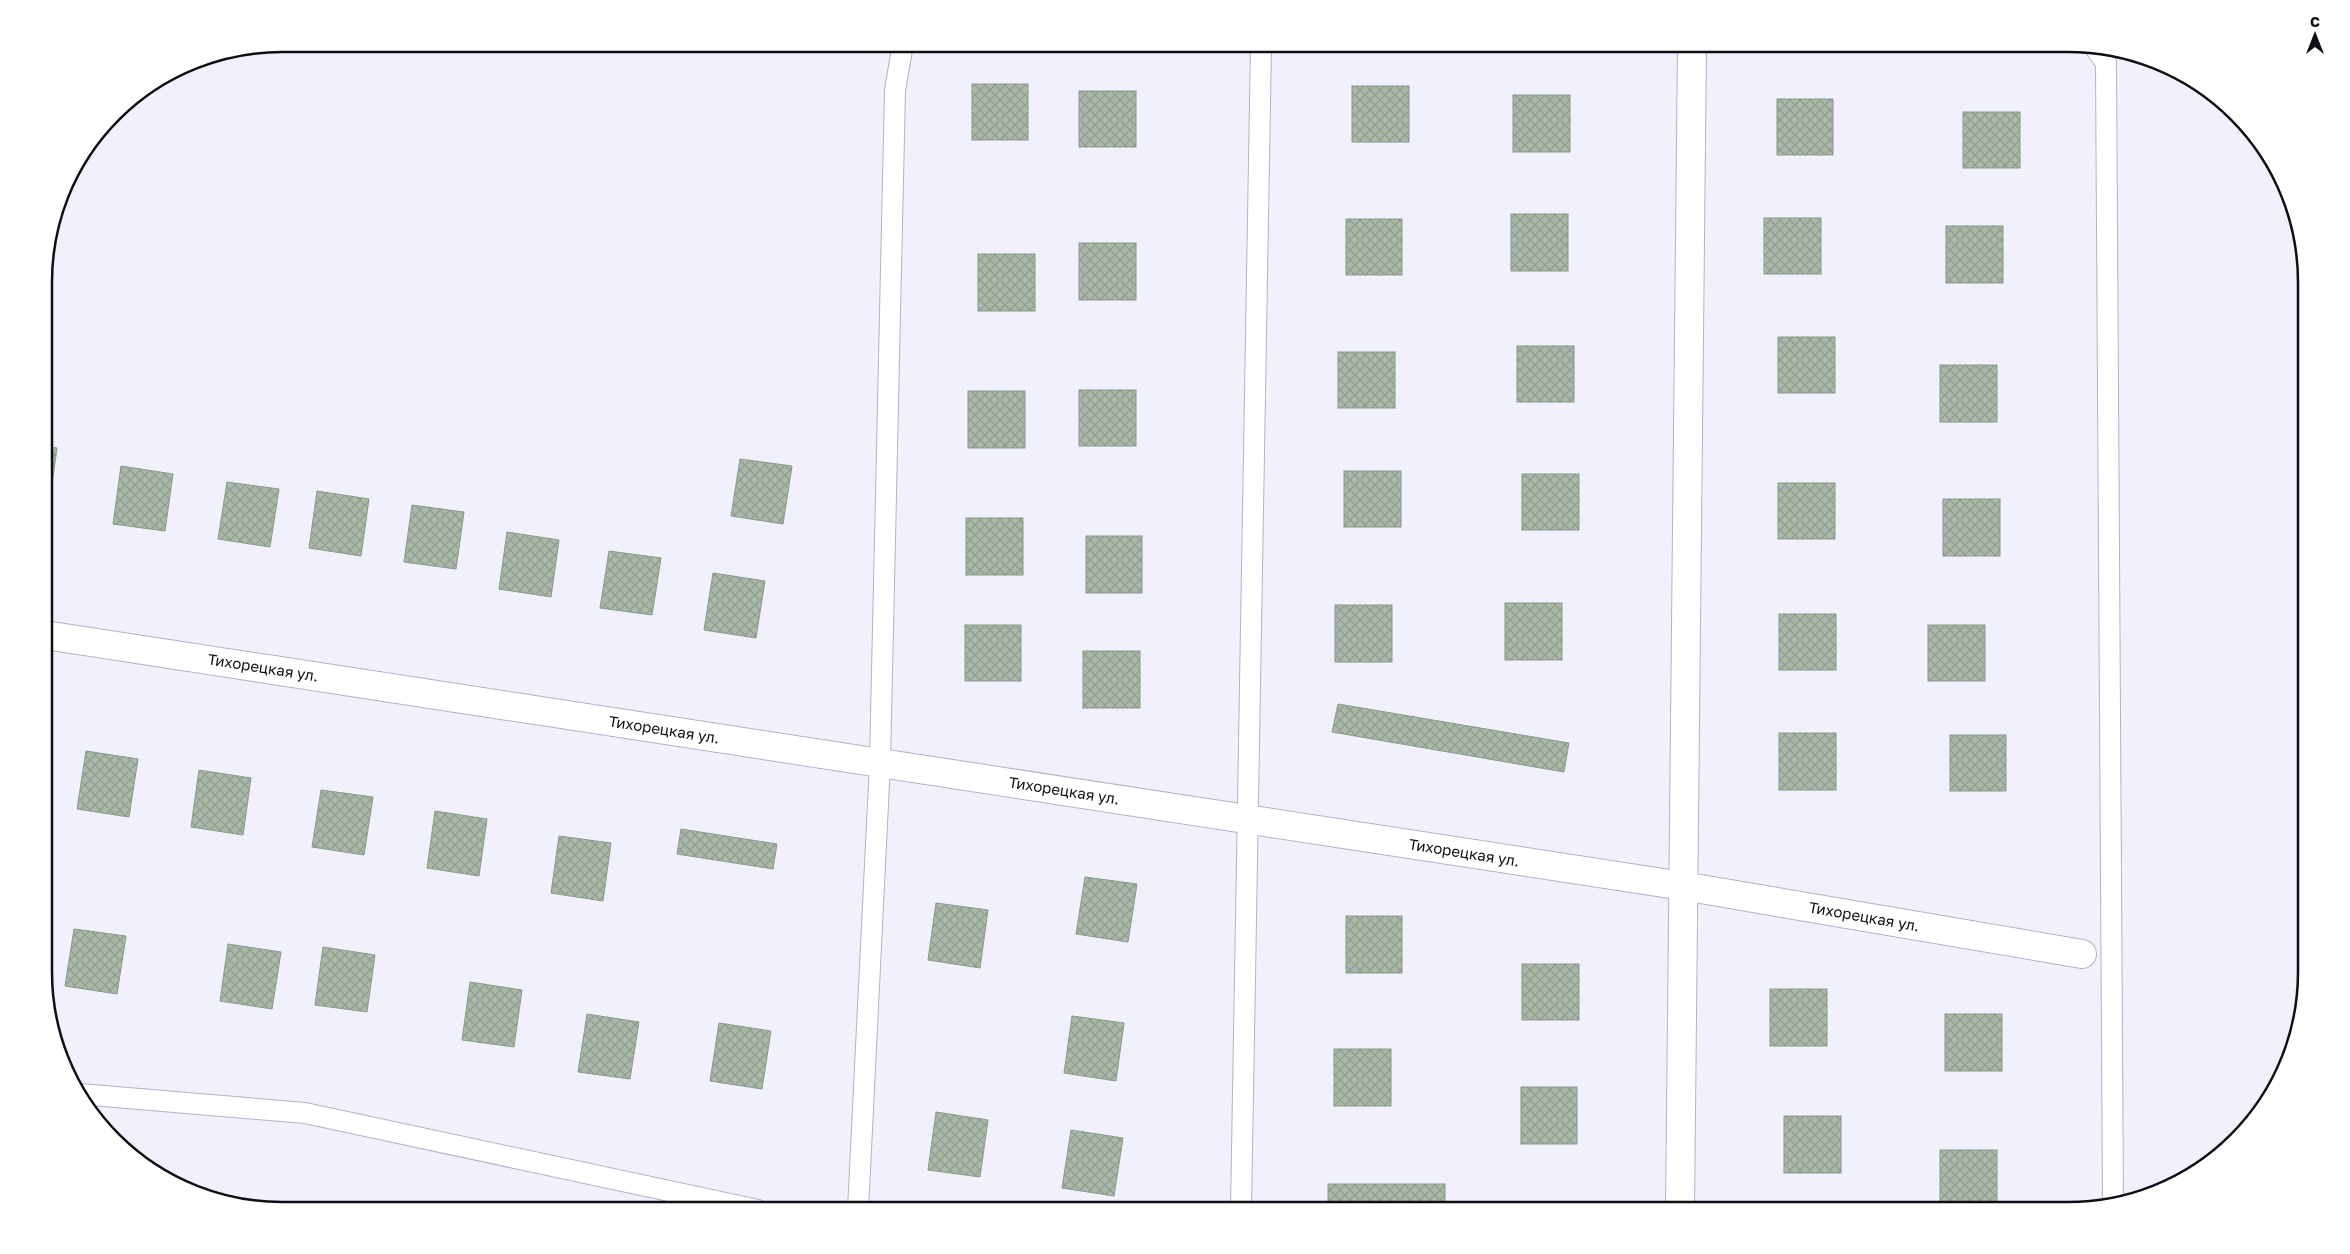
<svg xmlns="http://www.w3.org/2000/svg" width="2350" height="1254" font-family="'Golos Text',sans-serif">
<defs>
<pattern id="building-cross-hatch" width="8" height="8" patternUnits="userSpaceOnUse" patternTransform="scale(1.25)"><rect width="8" height="8" fill="#aab8a8"/><path d="M0 0l8 8M0 8l8-8" fill="none" stroke="#919d90"/></pattern>
</defs>
<rect width="100%" height="100%" fill="#f1f0fd"/>
<g fill="url(#building-cross-hatch)" stroke="#8a9989">
<rect x="972" y="84" width="56" height="56"/>
<rect x="1352" y="86" width="57" height="56"/>
<rect x="1079" y="91" width="57" height="56"/>
<rect x="1513" y="95" width="57" height="57"/>
<rect x="1777" y="99" width="56" height="56"/>
<rect x="1963" y="112" width="57" height="56"/>
<rect x="1511" y="214" width="57" height="57"/>
<rect x="1764" y="218" width="57" height="56"/>
<rect x="1346" y="219" width="56" height="56"/>
<rect x="1946" y="226" width="57" height="57"/>
<rect x="1079" y="243" width="57" height="57"/>
<rect x="978" y="254" width="57" height="57"/>
<rect x="1778" y="337" width="57" height="56"/>
<rect x="1517" y="346" width="57" height="56"/>
<rect x="1338" y="352" width="57" height="56"/>
<rect x="1940" y="365" width="57" height="57"/>
<rect x="1079" y="390" width="57" height="56"/>
<rect x="968" y="391" width="57" height="57"/>
<path d="M45,446L57,448L49,505H45Z"/>
<path d="M740,459L792,466L783,524L731,516Z"/>
<path d="M121,466L173,474L165,531L113,524Z"/>
<rect x="1344" y="471" width="57" height="56"/>
<rect x="1522" y="474" width="57" height="56"/>
<path d="M227,482L279,489L270,547L218,539Z"/>
<rect x="1778" y="483" width="57" height="56"/>
<path d="M317,491L369,499L361,556L309,548Z"/>
<rect x="1943" y="499" width="57" height="57"/>
<path d="M412,505L464,512L456,569L404,562Z"/>
<rect x="966" y="518" width="57" height="57"/>
<path d="M507,532L559,540L551,597L499,589Z"/>
<rect x="1086" y="536" width="56" height="57"/>
<path d="M609,551L661,558L652,615L600,608Z"/>
<path d="M713,573L765,581L756,638L704,630Z"/>
<rect x="1505" y="603" width="57" height="57"/>
<rect x="1335" y="605" width="57" height="57"/>
<rect x="1779" y="614" width="57" height="56"/>
<rect x="965" y="625" width="56" height="56"/>
<rect x="1928" y="625" width="57" height="56"/>
<rect x="1083" y="651" width="57" height="57"/>
<path d="M1338,704L1569,743L1564,772L1332,732Z"/>
<rect x="1779" y="733" width="57" height="57"/>
<rect x="1950" y="735" width="56" height="56"/>
<path d="M86,751L138,759L129,817L77,809Z"/>
<path d="M199,770L251,778L243,835L191,827Z"/>
<path d="M321,790L373,797L364,855L312,847Z"/>
<path d="M435,811L487,819L479,876L427,868Z"/>
<path d="M681,829L777,844L773,869L677,854Z"/>
<path d="M559,836L611,843L603,901L551,893Z"/>
<path d="M1085,877L1137,884L1128,942L1076,934Z"/>
<path d="M936,903L988,910L980,968L928,960Z"/>
<rect x="1346" y="916" width="56" height="57"/>
<path d="M74,929L126,936L117,994L65,986Z"/>
<path d="M228,944L281,952L272,1009L220,1001Z"/>
<path d="M323,947L375,955L367,1012L315,1005Z"/>
<rect x="1522" y="964" width="57" height="56"/>
<path d="M470,982L522,990L514,1047L462,1040Z"/>
<rect x="1770" y="989" width="57" height="57"/>
<path d="M587,1014L639,1022L630,1079L578,1072Z"/>
<rect x="1945" y="1014" width="57" height="57"/>
<path d="M1072,1016L1124,1023L1116,1081L1064,1073Z"/>
<path d="M719,1023L771,1031L762,1089L710,1081Z"/>
<rect x="1334" y="1049" width="57" height="57"/>
<rect x="1521" y="1087" width="56" height="57"/>
<path d="M936,1112L988,1120L980,1177L928,1170Z"/>
<rect x="1784" y="1116" width="57" height="57"/>
<path d="M1071,1130L1123,1138L1114,1196L1062,1188Z"/>
<rect x="1940" y="1150" width="57" height="56"/>
<rect x="1328" y="1184" width="117" height="26"/>
</g>
<g fill="none" stroke-linecap="round" stroke-linejoin="round">
<defs>
<g id="lane">
<path d="M2097,51L2106,63L2113,1204"/>
<path d="M80,1094L305,1113L758,1210"/>
<path d="M858,1210L880,763L895,90L903,44"/>
<path d="M1241,1210L1261,44"/>
</g>
<g id="street">
<path d="M45,635L1683,886L2082,954"/>
<path d="M1680,1210L1692,44"/>
</g>
</defs>
<use href="#lane" stroke="#b4b2c6" stroke-width="22"/>
<use href="#street" stroke="#b4b2c6" stroke-width="30"/>
<use href="#lane" stroke="#fff" stroke-width="20"/>
<use href="#street" stroke="#fff" stroke-width="28"/>
</g>
<g text-anchor="middle" stroke-width="4" stroke-linejoin="round" paint-order="stroke">
<g font-size="15" fill="#0f0e14" stroke="#fff">
<text transform="translate(263 668) rotate(9)" y="5">Тихорецкая ул.</text>
<text transform="translate(664 730) rotate(9)" y="5">Тихорецкая ул.</text>
<text transform="translate(1064 791) rotate(9)" y="5">Тихорецкая ул.</text>
<text transform="translate(1464 853) rotate(9)" y="5">Тихорецкая ул.</text>
<text transform="translate(1864 917) rotate(10)" y="5">Тихорецкая ул.</text>
</g>
</g>
<path d="M0 0H2350V1254H0ZM282 52H2068A230 230 0 0 1 2298 282V972A230 230 0 0 1 2068 1202H282A230 230 0 0 1 52 972V282A230 230 0 0 1 282 52Z" fill="#fff" fill-rule="evenodd"/>
<path fill="none" stroke="#0f0e14" stroke-width="2.5" d="M282 52H2068A230 230 0 0 1 2298 282V972A230 230 0 0 1 2068 1202H282A230 230 0 0 1 52 972V282A230 230 0 0 1 282 52Z"/>
<g transform="translate(2315 35)" stroke="#ffffff" stroke-width="4" paint-order="stroke">
<path d="M0-4L9 19L0 12L-9 19Z" fill="#0f0e14"/>
<text y="-8" font-size="14" font-weight="bold" text-anchor="middle" fill="#0f0e14">С</text>
</g>
</svg>
